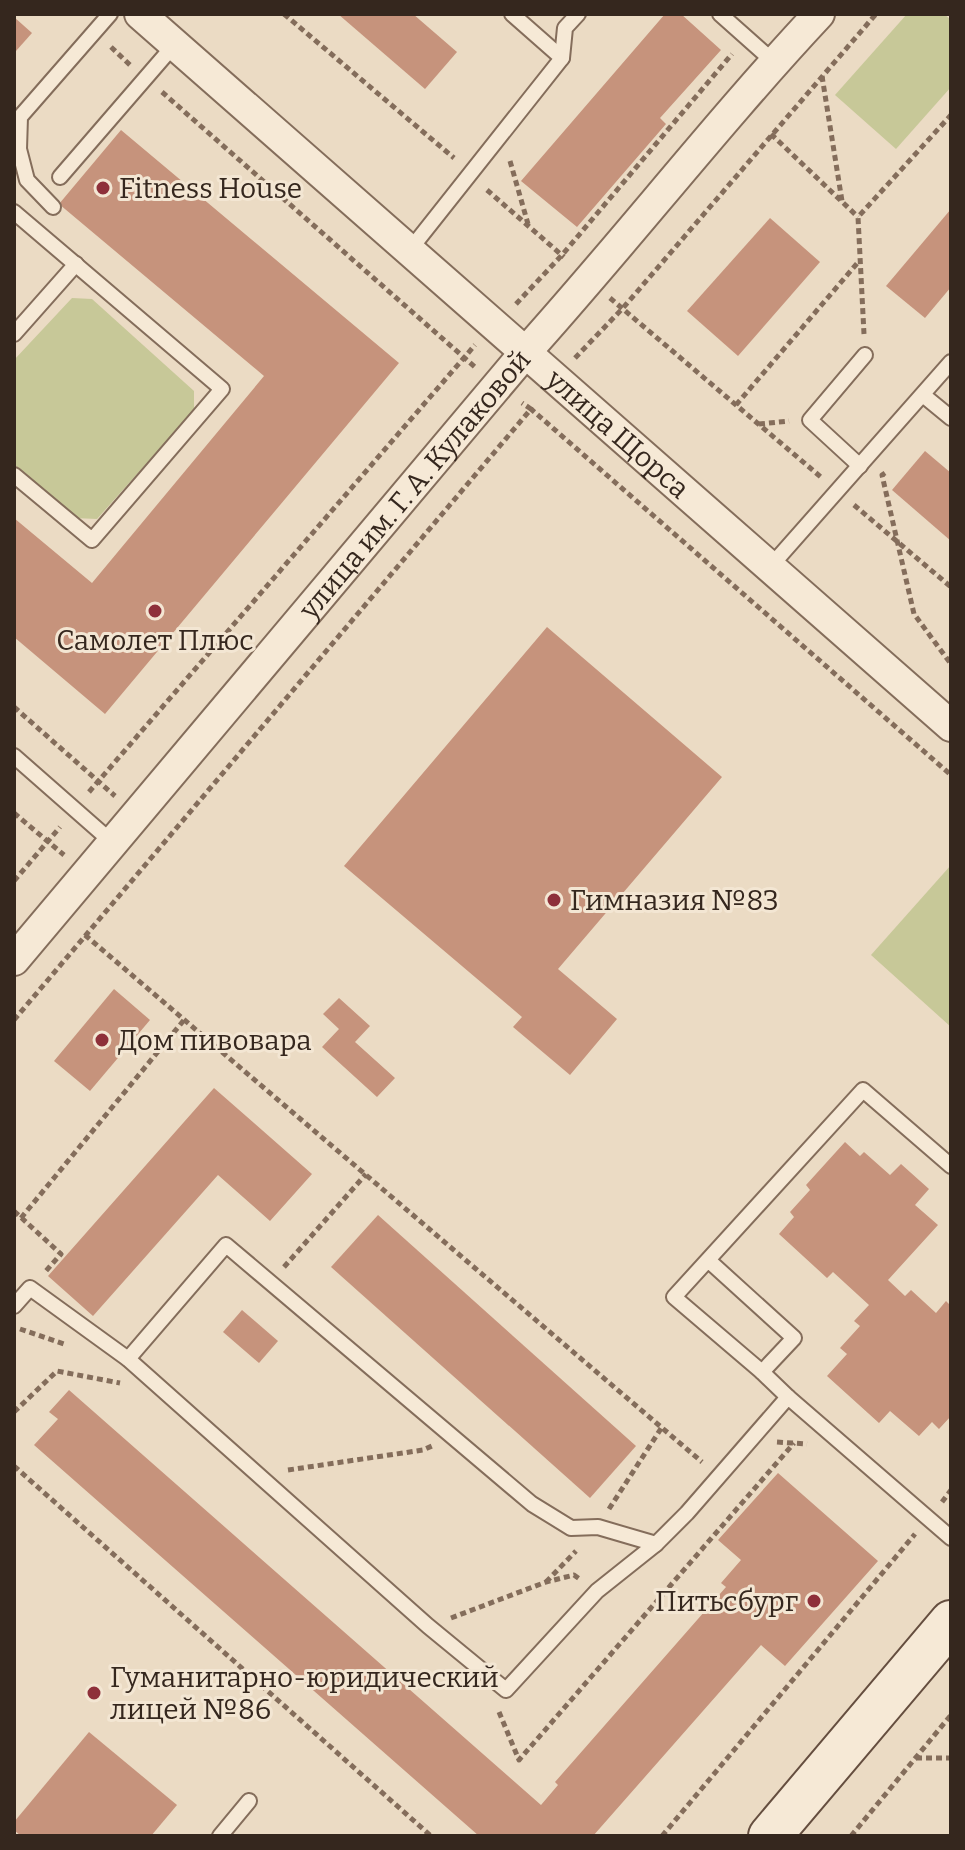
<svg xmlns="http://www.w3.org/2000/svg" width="965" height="1850" font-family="Bitter,serif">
<rect width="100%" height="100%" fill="#ebdbc4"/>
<g fill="#c7c898">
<path d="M907,14H944L951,20V87L896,149L835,95Z"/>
<path d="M72,298L92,299L194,391V410L97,519L74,518L14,464V360Z"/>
<path d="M951,865V1027L871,955Z"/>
</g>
<g fill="#c6937c">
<path d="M338,14H413L457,52L425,89Z"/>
<path d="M665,14H681L721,50L660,118L666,124L577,227L521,181Z"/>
<path d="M14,17L32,33L16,51L14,49Z"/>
<path d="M121,130L399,363L105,714L14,637V518L92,583L264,376L59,204Z"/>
<path d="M951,209V287L925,318L886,286Z"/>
<path d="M770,218L820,262L738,356L687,311Z"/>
<path d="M925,451L951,473V541L892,490Z"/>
<path d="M547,627L722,777L558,969L617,1019L570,1075L513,1027L522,1017L344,866Z"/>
<path d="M114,989L150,1020L90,1091L54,1061Z"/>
<path d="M339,998L370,1026L355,1042L395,1078L377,1097L322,1047L339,1029L323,1014Z"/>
<path d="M214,1088L312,1174L270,1221L218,1175L93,1316L48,1276Z"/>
<path d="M845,1142L860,1156L864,1152L890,1175L901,1164L929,1189L915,1205L938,1225L888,1280L905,1296L911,1290L936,1313L946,1301L951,1306V1416L939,1429L932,1422L919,1436L890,1411L879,1423L827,1376L847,1354L840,1348L860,1326L854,1321L869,1305L833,1272L827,1278L779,1234L794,1217L790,1212L810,1190L806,1185Z"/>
<path d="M378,1215L636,1446L590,1498L331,1267Z"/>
<path d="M242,1310L278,1341L259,1363L223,1332Z"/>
<path d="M69,1390L541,1805L558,1785L555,1782L726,1587L721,1583L741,1560L718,1540L778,1473L878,1561L785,1666L761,1645L593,1836H479L34,1445L58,1419L49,1412Z"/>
<path d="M89,1732L177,1805L151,1836H21L14,1830V1822Z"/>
</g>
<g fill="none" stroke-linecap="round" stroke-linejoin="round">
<defs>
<g id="service">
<path d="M720,14L774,62"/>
<path d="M562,58L565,28L578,14"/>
<path d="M60,177L175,44"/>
<path d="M53,207L27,180L19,149L20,117L110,14"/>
<path d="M14,212L222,389L92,540L14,475"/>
<path d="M409,251L562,58L512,14"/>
<path d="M14,334L76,264"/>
<path d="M923,395L951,418"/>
<path d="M860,466L810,420L865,355"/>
<path d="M770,567L951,362"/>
<path d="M14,756L113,843"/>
<path d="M708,1260L794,1338L762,1372L674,1297L863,1090L951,1166"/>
<path d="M14,1306L30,1288L128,1359L428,1626L506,1690L597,1591L656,1544L687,1513L788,1397L951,1538"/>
<path d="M128,1359L226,1245L532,1504L571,1528L598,1527L656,1544"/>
<path d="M762,1372L788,1397"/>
<path d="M220,1836L249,1801"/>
</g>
<g id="minor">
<path id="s1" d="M140,14L951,726"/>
<path id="s2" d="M14,960L524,354C625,242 717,123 819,14"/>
</g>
<path id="secondary" d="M770,1836L951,1622"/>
</defs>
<use href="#service" stroke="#846d5b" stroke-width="18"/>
<use href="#minor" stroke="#846d5b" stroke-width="34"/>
<use href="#secondary" stroke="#654e3f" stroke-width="46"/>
<g stroke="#846d5b" stroke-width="5" stroke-dasharray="6 4" stroke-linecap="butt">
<path d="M284,14L454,158"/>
<path d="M111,47L130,65"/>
<path d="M822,76L842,201"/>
<path d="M162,92L476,368"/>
<path d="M771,134L858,217"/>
<path d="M510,161L528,224"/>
<path d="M487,190L564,257"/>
<path d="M610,298L822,478"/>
<path d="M516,304L562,255L732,54"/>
<path d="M864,334L858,217L951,115"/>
<path d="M575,358L623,308L876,14"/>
<path d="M736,405L860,260"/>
<path d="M532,408L531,409L951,775"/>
<path d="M759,424L789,421"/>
<path d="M885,473L882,475L914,614L951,664"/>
<path d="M854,505L951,587"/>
<path d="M14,707L115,796"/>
<path d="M89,792L475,345"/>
<path d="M14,813L64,855"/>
<path d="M14,881L60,827"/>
<path d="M85,935L702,1462"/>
<path d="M14,1020L531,409L522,403"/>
<path d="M14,1211L61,1254L45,1272"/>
<path d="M21,1218L184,1020"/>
<path d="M284,1267L366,1174"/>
<path d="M20,1329L64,1344"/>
<path d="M14,1412L57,1371L120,1383"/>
<path d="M777,1442L807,1444"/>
<path d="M14,1466L431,1836"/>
<path d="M288,1470L423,1450L432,1446"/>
<path d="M942,1502L951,1490"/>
<path d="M609,1509L662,1427"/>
<path d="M546,1582L576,1551"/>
<path d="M451,1618L546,1582L574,1575L581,1580"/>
<path d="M499,1712L519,1760L794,1443"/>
<path d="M916,1758H951"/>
<path d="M662,1836L915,1534"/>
<path d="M851,1836L951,1715"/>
</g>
<use href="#service" stroke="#f6e9d6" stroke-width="14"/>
<use href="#minor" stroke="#f6e9d6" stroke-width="30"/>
<use href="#secondary" stroke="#f6e9d6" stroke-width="42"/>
</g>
<g fill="#8e303a" stroke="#f3e6d3" stroke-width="3">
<circle cx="103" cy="188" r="8"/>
<circle cx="155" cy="611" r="8"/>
<circle cx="554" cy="900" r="8"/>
<circle cx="102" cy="1040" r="8"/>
<circle cx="814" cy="1601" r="8"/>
<circle cx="94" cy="1693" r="8"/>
</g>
<g text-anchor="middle" stroke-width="6" stroke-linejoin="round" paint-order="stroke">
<g font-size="28" fill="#35271e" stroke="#f3e6d3" text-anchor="start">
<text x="119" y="198">Fitness House</text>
<text x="155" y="650" text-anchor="middle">Самолет Плюс</text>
<text x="570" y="910">Гимназия №83</text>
<text x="118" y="1050">Дом пивовара</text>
<text x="798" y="1611" text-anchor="end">Питьсбург</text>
<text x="110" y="1687">Гуманитарно-юридический<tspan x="110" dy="32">лицей №86</tspan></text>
</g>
<g font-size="28" fill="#35271e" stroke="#f3e6d3">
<text dy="10" stroke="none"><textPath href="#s1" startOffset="636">улица Щорса</textPath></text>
<text dy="10" stroke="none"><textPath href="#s2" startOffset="622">улица им. Г. А. Кулаковой</textPath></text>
</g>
</g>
<rect width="965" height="1850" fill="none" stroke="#35271e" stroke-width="32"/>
</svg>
